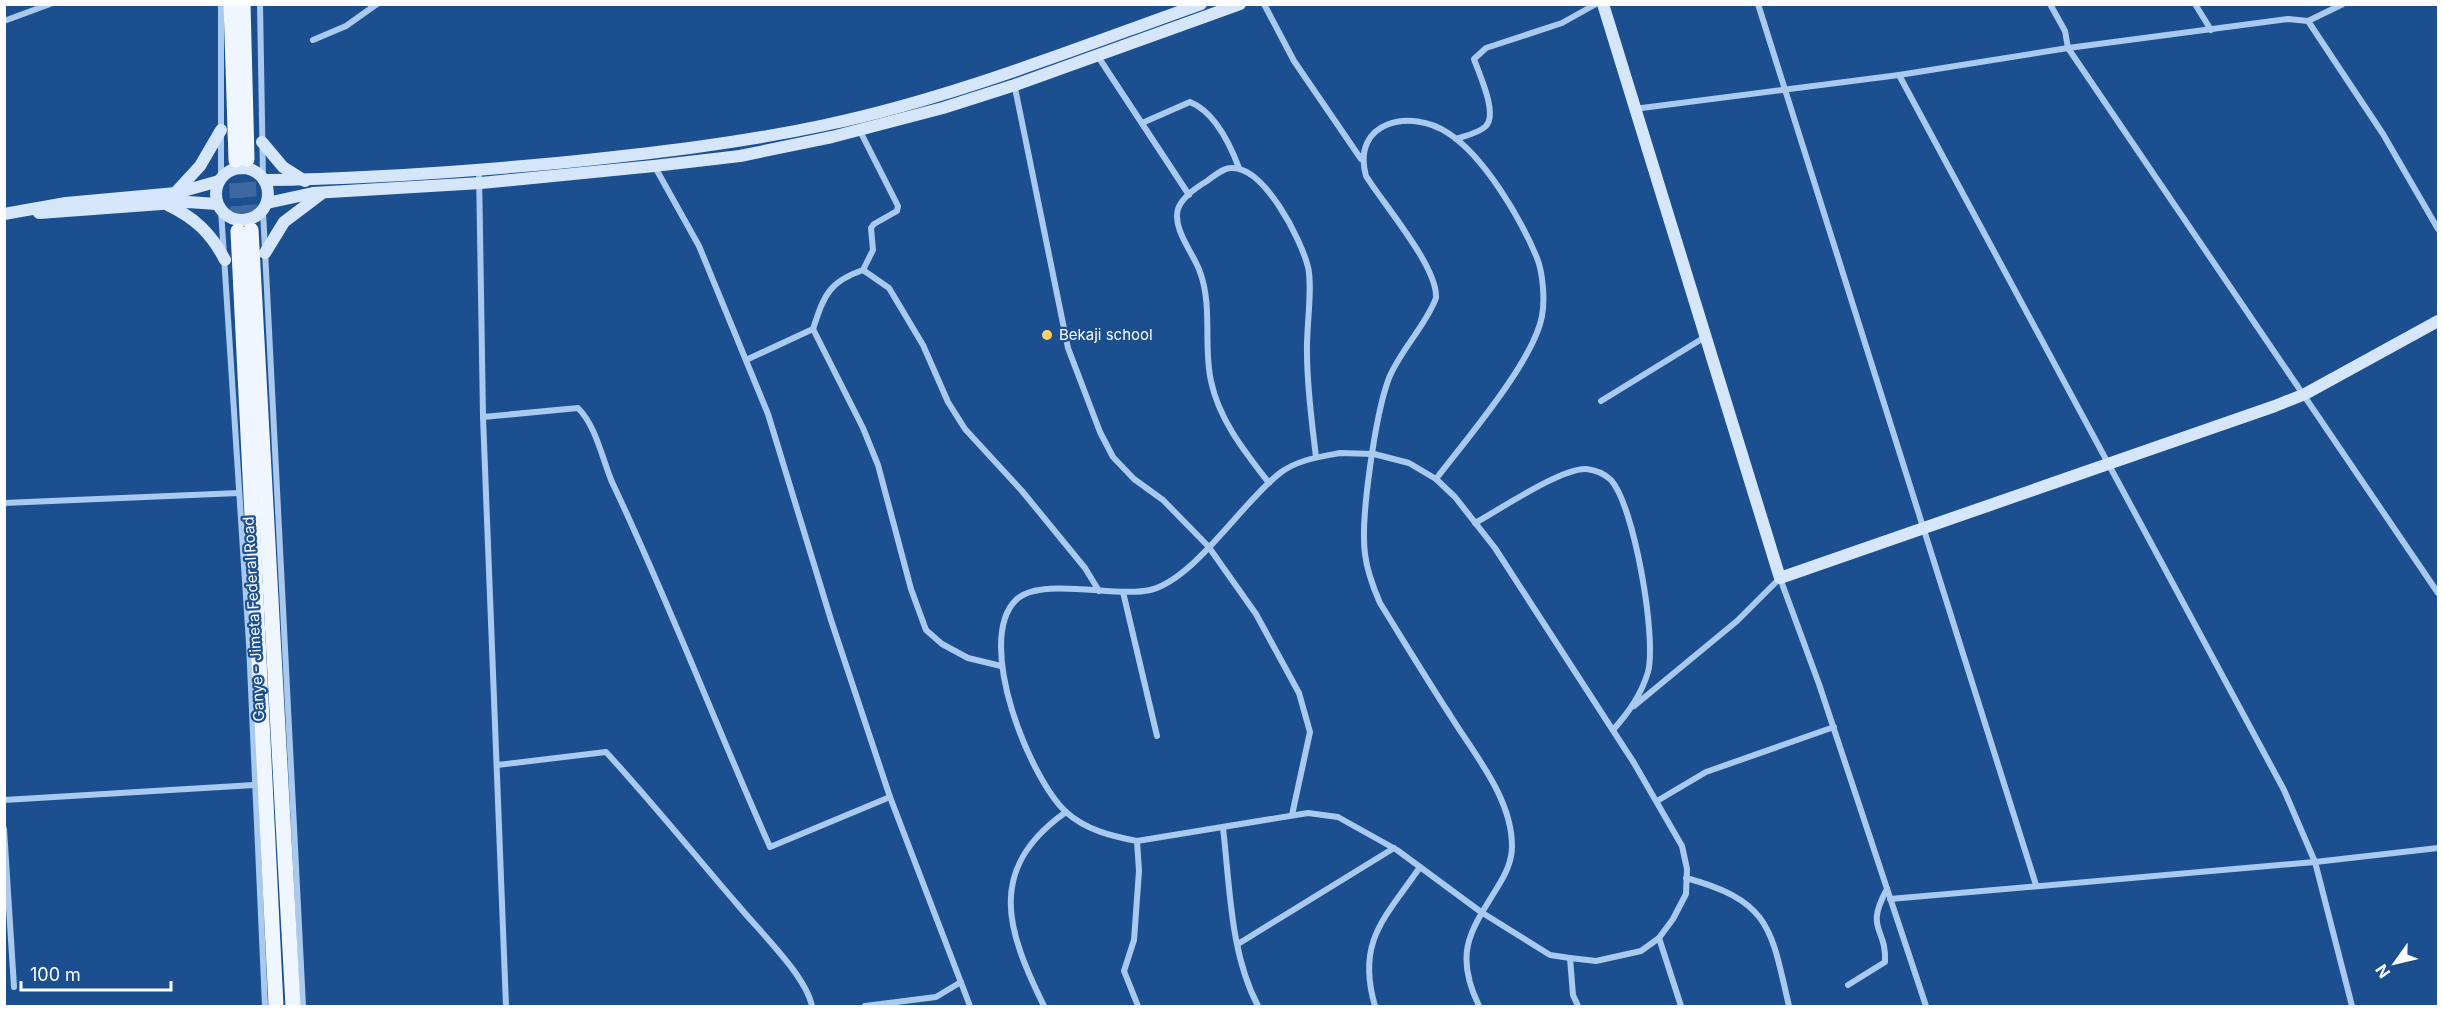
<svg xmlns="http://www.w3.org/2000/svg" width="2443" height="1011" font-family="Inter,sans-serif">
<rect width="100%" height="100%" fill="#1b4f8f"/>
<g fill="none" stroke-linecap="round" stroke-linejoin="round">
<g stroke="#3d69a0" stroke-width="15" stroke-dasharray="15 8" stroke-linecap="butt">
<path d="M247,159L251,230"/>
<path d="M236,160L238,231"/>
</g>
<g stroke="#a9c9ee" stroke-width="6">
<path d="M221,4V178"/>
<path d="M260,4L263,178"/>
<path d="M1264,4L1294,61L1361,159"/>
<path d="M1758,4L2036,885"/>
<path d="M2050,4L2065,31L2068,48L2438,593"/>
<path d="M2195,4L2211,30"/>
<path d="M4,21L50,4"/>
<path d="M2308,21L2383,134L2438,229"/>
<path d="M313,40L346,26L377,4"/>
<path d="M1097,55L1189,195"/>
<path d="M1899,75L2284,790L2315,862L2352,1006"/>
<path d="M1014,83L1068,348L1100,432L1113,457L1134,479L1163,500L1208,546L1256,614L1299,693L1310,732L1292,815"/>
<path d="M1634,109L1899,75L2068,48L2288,19L2308,21L2343,4"/>
<path d="M1142,123L1190,102C1215,112 1230,144 1239,168"/>
<path d="M860,131L898,206L897,211L874,224L871,228L873,250L863,270C828,282 824,296 813,329L863,428L878,465L911,589L926,630L942,644L968,658L1001,666"/>
<path d="M1456,139C1465,136 1479,133 1486,126C1498,113 1479,74 1474,59L1486,48L1562,23L1596,4"/>
<path d="M655,167L699,246L768,414L831,620L890,797L970,1006"/>
<path d="M479,170L483,417L506,1006"/>
<path d="M221,210L249,643L265,1006"/>
<path d="M263,211L303,1006"/>
<path d="M863,270L889,288L923,345L948,402L965,429L1022,491L1085,568L1099,591"/>
<path d="M746,360L813,329"/>
<path d="M1601,401L1705,337"/>
<path d="M483,417L578,408C596,426 602,458 612,482C669,602 716,726 770,847L890,797"/>
<path d="M1340,453L1374,454L1409,463L1436,479L1455,497L1495,548L1634,763L1682,846L1687,869L1686,894L1673,919L1659,938L1641,951L1596,961L1570,958L1550,955L1481,912L1397,850L1338,817L1308,813L1137,841C1111,836 1086,830 1066,812C1030,779 974,641 1016,600C1040,576 1117,598 1150,590C1195,579 1242,502 1280,473C1297,460 1319,457 1340,453Z"/>
<path d="M1436,479C1465,441 1534,361 1542,316C1545,300 1543,273 1537,258C1521,219 1484,156 1448,133C1411,108 1351,121 1366,176C1384,205 1438,267 1436,298C1425,327 1401,349 1389,378C1376,412 1360,518 1365,554C1367,571 1373,587 1380,603C1403,640 1426,678 1450,715C1474,754 1512,798 1512,846C1512,862 1505,875 1497,888C1469,933 1454,954 1479,1006"/>
<path d="M1269,483C1245,452 1219,420 1211,381C1203,346 1213,307 1200,272C1194,254 1172,229 1178,209C1182,197 1197,187 1207,181C1214,176 1223,168 1231,168C1264,166 1301,239 1308,267C1313,288 1306,329 1307,353C1307,388 1312,423 1316,457"/>
<path d="M4,503L239,493"/>
<path d="M1475,523C1499,510 1561,468 1586,469C1595,470 1605,474 1611,480C1634,505 1657,638 1648,672C1641,695 1629,712 1613,730"/>
<path d="M1123,592L1157,736"/>
<path d="M1634,706L1737,621L1780,578L1819,684L1926,1006"/>
<path d="M497,765L606,752C651,801 693,853 737,904C759,931 805,974 812,1006"/>
<path d="M4,800L254,785"/>
<path d="M1657,801L1706,772L1834,727"/>
<path d="M1223,828C1230,886 1230,953 1258,1006"/>
<path d="M4,829L14,987"/>
<path d="M1137,841L1139,871L1134,940L1124,971L1138,1006"/>
<path d="M1686,878C1771,901 1771,929 1789,1006"/>
<path d="M1890,899L2315,862L2438,848"/>
<path d="M1659,938L1681,1006"/>
<path d="M1238,944L1394,848"/>
<path d="M1570,958L1573,995L1578,1006"/>
<path d="M1848,985L1885,962C1887,927 1864,931 1887,889"/>
<path d="M865,1006L936,997L961,982"/>
<path d="M1044,1006C1007,931 985,869 1066,812"/>
<path d="M1375,1006C1356,941 1385,918 1420,867"/>
</g>
<g stroke="#d6e6fa" stroke-width="12">
<path d="M1603,4L1780,578L2275,406L2305,394L2438,321"/>
<path d="M262,142L283,167L305,181"/>
<circle cx="242" cy="194" r="26"/>
<path d="M264,180C362,179 460,172 557,163C647,154 736,144 825,125C953,98 1077,48 1201,4"/>
<path d="M176,192L200,166L221,130"/>
<path d="M267,203L313,193L481,183L654,166L740,156L832,137L943,108L1015,85L1240,4"/>
<path d="M168,205C195,218 211,233 225,260"/>
<path d="M39,213L188,202L217,204"/>
<path d="M4,214L66,203L176,193L219,181"/>
<path d="M265,253L284,222L321,194"/>
</g>
<g stroke="#f0f6ff" stroke-width="15">
<path d="M231,4L236,160"/>
<path d="M243,4L247,159"/>
<path d="M251,230L293,1006"/>
<path d="M238,231L276,1006"/>
</g>
</g>
<circle fill="#ffd166" stroke="#1b4f8f" stroke-width="2" cx="1047" cy="335" r="6"/>
<g text-anchor="middle" stroke-width="4.5" stroke-linejoin="round" paint-order="stroke">
<g font-size="15" fill="#fff" stroke="#1b4f8f" text-anchor="start">
<text x="1059" y="340">Bekaji school</text>
</g>
<g font-size="15" fill="#fff" stroke="#1b4f8f">
<text transform="translate(254 619) rotate(-93)" y="5">Ganye - Jimeta Federal Road</text>
</g>
</g>
<rect width="2443" height="1011" fill="none" stroke="#ffffff" stroke-width="12"/>
<g transform="translate(2395 963) rotate(236)" stroke="#1b4f8f" stroke-width="4.5" paint-order="stroke">
<path d="M0-4.5L10 22L0 15L-10 22Z" fill="#ffffff"/>
<text y="-9" font-size="16" font-weight="bold" text-anchor="middle" fill="#ffffff">N</text>
</g>
<path d="M21 981v9h150v-9" fill="none" stroke="#ffffff" stroke-width="3"/>
<text x="30" y="981" font-size="18" fill="#ffffff" stroke="#1b4f8f" stroke-width="4.5" paint-order="stroke">100 m</text>
</svg>
